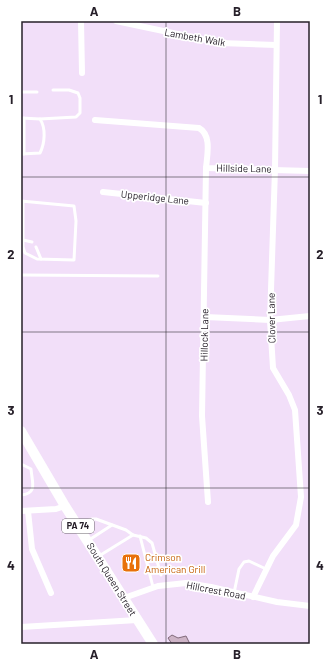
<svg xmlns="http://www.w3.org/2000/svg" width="331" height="665" font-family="Barlow,sans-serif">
<rect width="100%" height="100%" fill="#f2dff9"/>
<path fill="#ceb4c7" stroke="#816a7b" d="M172,635L178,638L186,636L190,644H172L168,638Z"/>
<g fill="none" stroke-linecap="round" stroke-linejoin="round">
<g stroke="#fff" stroke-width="3">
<path d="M21,92H37"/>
<path d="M21,118L40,119C46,128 45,143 40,153L21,154"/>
<path d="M40,119L76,117L80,113V98L78,93L69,90H53"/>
<path d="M24,154V118"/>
<path d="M21,201L74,206L76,221L74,260L37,259L25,253L23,247V201"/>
<path d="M23,240L32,242"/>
<path d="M36,247L41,259"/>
<path d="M21,275L158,276"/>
<path d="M21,464L31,469C32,482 38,494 21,495"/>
<path d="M79,524L92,519H96L126,530L133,535L99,556"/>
<path d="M133,535L146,538L152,543L161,575"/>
<path d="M140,536L153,587"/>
<path d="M89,540L112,525"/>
<path d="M147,562L157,560"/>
<path d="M234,593L239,569L244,562L249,561L266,569"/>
</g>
<g stroke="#fff" stroke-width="6">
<path d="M81,21L82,73"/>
<path d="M116,21L220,43L276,45"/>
<path d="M95,120L199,128C212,135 207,156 206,168L310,171"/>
<path d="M206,168L202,416L208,502"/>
<path d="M103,192L206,203"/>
<path d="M205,317L270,320L310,316"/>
<path d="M21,511L56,509L65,506"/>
<path d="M28,511L32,549L51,593"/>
<path d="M253,597L273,556L296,525L301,497L295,410L289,395L273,368L270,320L275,169L277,21"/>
<path d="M124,598L158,586L186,583L211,587L277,602L310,606"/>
<path d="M21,627L137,620"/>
</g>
<path stroke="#fff" stroke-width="10" d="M21,431L65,506L153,644"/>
</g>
<path fill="none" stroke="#27202a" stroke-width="1" stroke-opacity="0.55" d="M166,21V644M21,177H310M21,332H310M21,488H310"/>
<defs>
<symbol id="restaurant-square" viewBox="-11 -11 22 22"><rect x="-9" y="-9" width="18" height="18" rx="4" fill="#e8710a" stroke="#fff"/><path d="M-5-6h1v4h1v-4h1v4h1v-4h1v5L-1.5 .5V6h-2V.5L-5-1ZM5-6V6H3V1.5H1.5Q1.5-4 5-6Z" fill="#fff"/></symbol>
</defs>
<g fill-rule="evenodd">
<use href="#restaurant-square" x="120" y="552" width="22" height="22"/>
</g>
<g text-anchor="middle" stroke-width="3.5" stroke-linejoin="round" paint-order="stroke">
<rect fill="#fff" stroke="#68636a" stroke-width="1" x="62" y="519" width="32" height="14" rx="3"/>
<g font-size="9" font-weight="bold" fill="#27202a">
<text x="78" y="529">PA 74</text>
</g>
<g font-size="10" fill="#27202a" stroke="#fff">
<text transform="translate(195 37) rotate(10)" y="4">Lambeth Walk</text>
<text transform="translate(244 168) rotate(1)" y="4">Hillside Lane</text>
<text transform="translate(155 197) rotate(6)" y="4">Upperidge Lane</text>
<text transform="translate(271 318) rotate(-91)" y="4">Clover Lane</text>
<text transform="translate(204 335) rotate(-89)" y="4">Hillock Lane</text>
<text transform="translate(112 579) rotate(58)" y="4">South Queen Street</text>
<text transform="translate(216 590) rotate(11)" y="4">Hillcrest Road</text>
</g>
<g font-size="10" fill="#c56008" stroke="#fff" text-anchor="start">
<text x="145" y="561">Crimson<tspan x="145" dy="12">American Grill</tspan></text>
</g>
</g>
<rect width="331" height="665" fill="none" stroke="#ffffff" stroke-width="44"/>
<rect x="22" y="22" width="287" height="621" fill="none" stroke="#27202a" stroke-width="1.5"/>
<g font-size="13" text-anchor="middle" font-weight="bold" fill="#27202a">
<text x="94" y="16">A</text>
<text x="237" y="16">B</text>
<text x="11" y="104">1</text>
<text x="320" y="104">1</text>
<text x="11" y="259">2</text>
<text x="320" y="259">2</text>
<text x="11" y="415">3</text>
<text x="320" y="415">3</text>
<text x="11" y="570">4</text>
<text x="320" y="570">4</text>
<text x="94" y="659">A</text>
<text x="237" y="659">B</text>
</g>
</svg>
